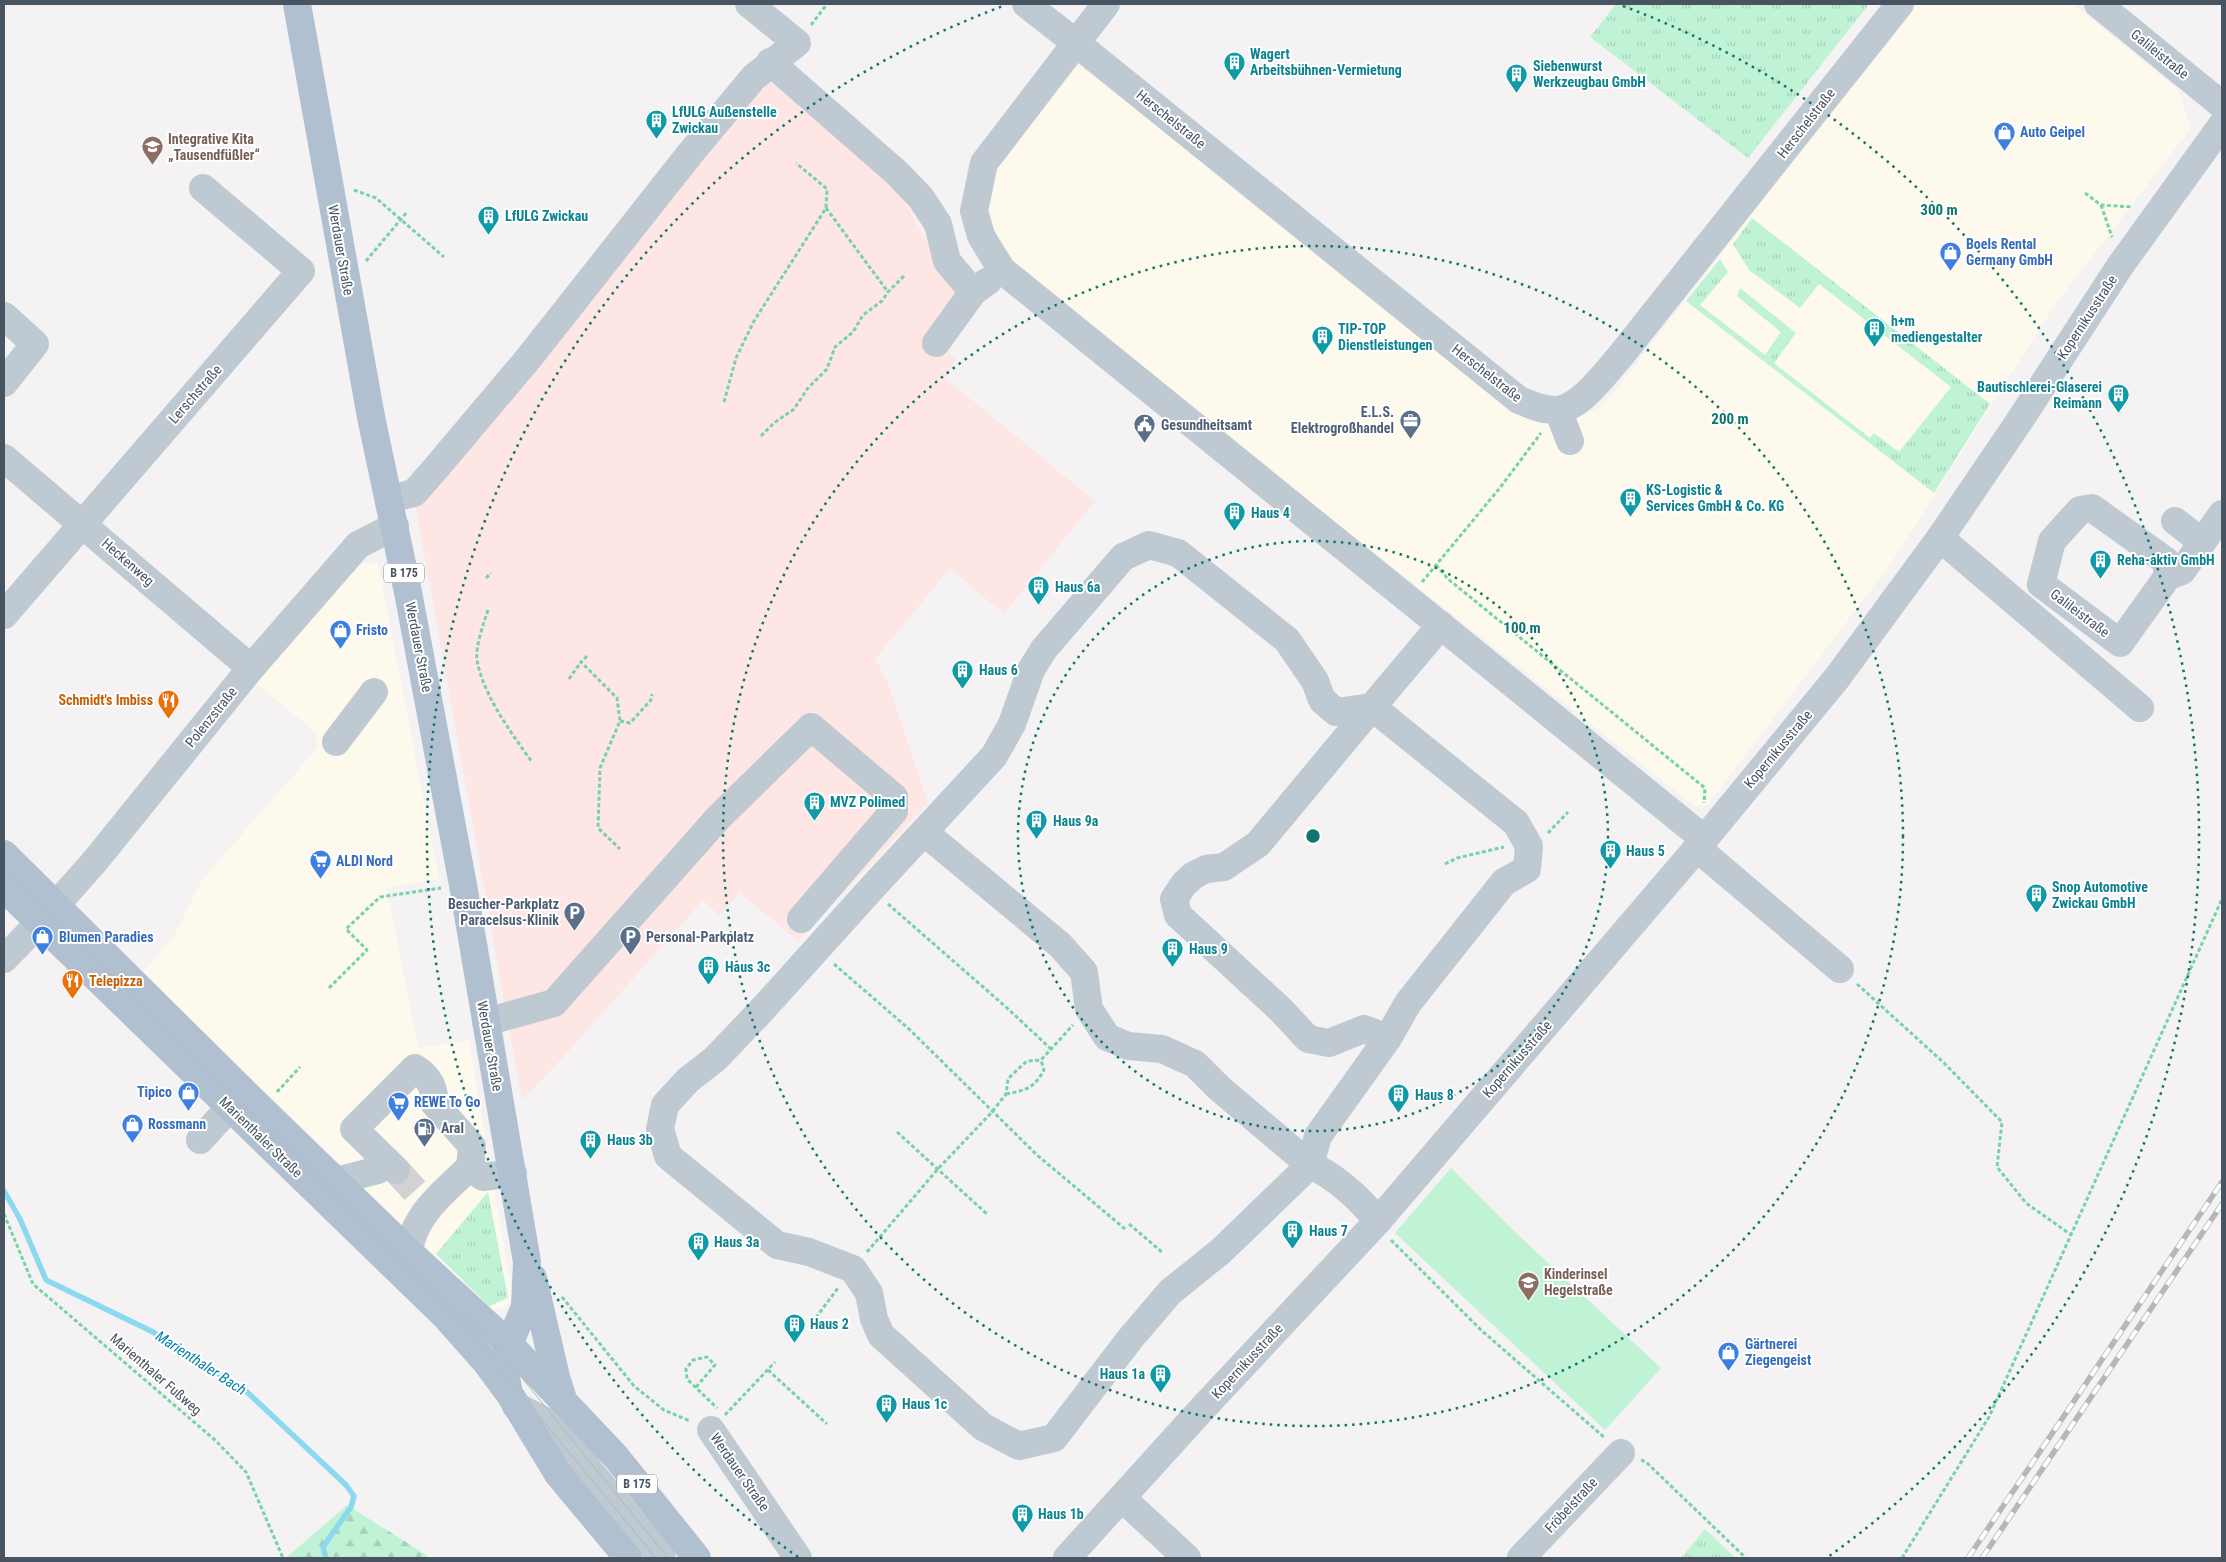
<svg xmlns="http://www.w3.org/2000/svg" width="2226" height="1562" font-family="'Roboto Condensed',sans-serif">
<defs>
<pattern id="grass-tufts" width="24" height="20" patternUnits="userSpaceOnUse" patternTransform="scale(1.25)"><rect width="24" height="20" fill="#c0f2d5"/><path d="M3 7l-1-3M5 7V3M7 7l1-3M15 17l-1-3M17 17v-4M19 17l1-3" fill="none" stroke="#a6d1b9"/></pattern>
<pattern id="forest-firs" width="22" height="20" patternUnits="userSpaceOnUse" patternTransform="scale(1.25)"><rect width="22" height="20" fill="#c0f2d5"/><path d="M5 1l3.5 6h-7zM16 11l3.5 6h-7z" fill="#a6d1b9"/></pattern>
</defs>
<rect width="100%" height="100%" fill="#f4f2f2"/>
<g fill="#fdf9ed">
<path d="M1914,4H2073L2178,90L2191,128L2057,302L1890,565L1708,804L1696,807L1052,298L1017,266L998,238L989,209L993,166L1067,68L1082,66L1514,413L1543,422L1578,417L1601,407L1620,385Z"/>
<path d="M378,563L439,879L387,888L418,1048L469,1040L512,1295L505,1307L490,1310L142,972L174,937L201,881L318,747L315,732L256,683L358,564Z"/>
</g>
<path fill="#fde6e4" d="M766,78L894,182L943,272L961,290L930,336L956,359L945,378L1095,501L1004,614L950,568L875,659L886,679L895,704L928,803L798,941L740,893L719,915L703,900L565,1055L522,1100L416,507Z"/>
<g fill="url(#grass-tufts)">
<path d="M1616,4H1869L1748,158L1590,37Z"/>
<path d="M1752,218L1990,404L1934,493L1686,301L1720,259L1728,272L1700,305L1765,355L1781,332L1737,296L1740,288L1796,333L1774,363L1870,438L1874,433L1899,452L1951,387L1819,284L1800,308L1749,270L1733,244Z"/>
<path d="M488,1192L508,1298L489,1306L436,1254Z"/>
<path d="M1705,1529L1735,1558H1681Z"/>
</g>
<path fill="url(#forest-firs)" d="M347,1505L425,1554L429,1558H288L287,1557Z"/>
<path fill="#c0f2d5" d="M1451,1168L1516,1233L1661,1368L1605,1430L1395,1233Z"/>
<g fill="none" stroke-linecap="round" stroke-linejoin="round">
<path stroke="#8bd9f1" stroke-width="5.5" d="M4,1191L20,1219L46,1280L153,1332L246,1391L346,1485L354,1496L351,1507L323,1547L326,1558"/>
<path stroke="#d2d2d5" stroke-width="28" stroke-dasharray="28 14" stroke-linecap="butt" d="M396,1170L419,1195"/>
<g stroke="#75d3a8" stroke-width="3" stroke-dasharray="4 2.5" stroke-linecap="butt">
<path d="M811,25L827,4"/>
<path d="M354,190L376,198L444,257"/>
<path d="M2085,193L2101,205L2133,207"/>
<path d="M2101,205L2112,237"/>
<path d="M826,208L888,292"/>
<path d="M366,261L407,212"/>
<path d="M724,402L736,358L754,321L826,208L827,189L796,163"/>
<path d="M761,436L774,423L794,409L808,388L827,369L835,347L853,332L863,315L882,301L888,292L905,275"/>
<path d="M1436,565L1448,579L1705,788L1704,803"/>
<path d="M486,578L491,573"/>
<path d="M1422,582L1499,489L1541,433"/>
<path d="M488,610C484,622 475,647 477,660C483,695 512,734 532,762"/>
<path d="M587,656L581,662L617,698L620,721L600,768L598,828L620,849"/>
<path d="M569,679L581,662"/>
<path d="M620,721L630,723L651,700L652,694"/>
<path d="M1548,833L1568,812"/>
<path d="M1445,864L1457,858L1504,847"/>
<path d="M888,904L1006,1007L1051,1049"/>
<path d="M834,964L909,1029L1037,1155L1125,1229"/>
<path d="M1857,984L1943,1062L2002,1122L1997,1167L2026,1203L2070,1234"/>
<path d="M329,988L367,950L346,929L380,897L441,888"/>
<path d="M277,1092L300,1067"/>
<path d="M1006,1094C1027,1090 1034,1088 1044,1070L1041,1060"/>
<path d="M897,1132L988,1215"/>
<path d="M4,1214L33,1284L215,1440L246,1472L283,1558"/>
<path d="M1129,1224L1162,1252"/>
<path d="M1391,1240L1481,1330L1605,1438"/>
<path d="M867,1252L937,1170L992,1112L1006,1094L1008,1079L1017,1070L1027,1061L1041,1060L1073,1025"/>
<path d="M562,1297L634,1386L664,1410L690,1421"/>
<path d="M812,1323L838,1288"/>
<path d="M768,1370L827,1424"/>
<path d="M696,1387L715,1365L707,1357L693,1360L686,1369L687,1379L717,1408"/>
<path d="M725,1415L775,1362"/>
<path d="M1641,1460L1646,1462L1746,1558"/>
<path d="M1902,1558L1989,1417L2222,899"/>
</g>
<g stroke="#bfc9d2" stroke-width="28">
<path d="M1026,4L1076,43L984,163L974,211L981,236L1002,270L1703,838"/>
<path d="M1106,4L1076,43L1519,400C1531,405 1544,411 1557,410C1581,408 1607,371 1622,354L1900,4"/>
<path d="M2098,4L2222,105"/>
<path d="M770,62L897,173L921,198L938,224L947,261L973,292"/>
<path d="M4,316L35,344L4,383"/>
<path d="M936,343L973,292L988,281"/>
<path d="M1558,410L1570,441"/>
<path d="M4,458L251,668"/>
<path d="M389,499L414,493L436,468L528,359L689,155L754,77L797,43L749,4"/>
<path d="M2175,521L2202,542"/>
<path d="M1940,538L2140,708"/>
<path d="M2168,576L2166,561L2092,508L2080,510L2052,541L2041,584L2120,643L2168,576L2182,571L2222,514"/>
<path d="M4,615L301,271L203,188"/>
<path d="M336,742L374,692"/>
<path d="M925,833L1060,945L1084,972L1089,1009L1107,1037L1128,1046L1162,1049L1195,1064L1219,1088L1310,1165C1337,1177 1359,1198 1378,1221"/>
<path d="M1697,848L1840,969"/>
<path d="M4,959L48,914L95,861L251,668L358,545L395,526"/>
<path d="M486,1022L554,1003L718,818L811,727L894,797V811L801,919"/>
<path d="M1388,1038L1364,1029L1329,1043L1308,1039L1281,1010L1178,915L1174,899L1184,884L1194,875L1206,869L1224,867L1258,844L1372,707L1516,823L1529,846L1527,869L1504,882L1408,1003L1388,1038L1318,1136L1310,1165L1221,1251L1170,1292L1130,1339L1054,1438L1019,1446L983,1427L881,1335L874,1319L869,1293L853,1269L809,1252L777,1245L668,1156L660,1129L665,1105L688,1080L715,1059L760,1012L871,889L994,756L1012,724L1031,670L1044,649L1123,557L1149,545L1178,553L1287,640L1315,681L1322,700L1336,712L1372,707L1441,625"/>
<path d="M200,1140L244,1092"/>
<path d="M396,1170L354,1129L415,1068C429,1077 435,1087 434,1103L472,1146L470,1167"/>
<path d="M336,1181L378,1170L387,1161"/>
<path d="M409,1252C413,1215 445,1191 470,1167L483,1177L513,1173"/>
<path d="M516,1406L552,1425L662,1558"/>
<path d="M711,1430L798,1558"/>
<path d="M1122,1498L1187,1558"/>
<path d="M1067,1558L1202,1409L1378,1221L1697,848L1837,678L1940,538L2018,423L2120,266L2222,125"/>
<path d="M1521,1558L1621,1453"/>
</g>
<g stroke="#b1c0d1" stroke-width="28">
<path d="M297,4L371,417L408,592L463,885L527,1262L525,1307L509,1344L505,1357V1373L509,1393L558,1474L628,1558"/>
<path d="M4,854L244,1092L409,1252L509,1344L616,1457L697,1558"/>
<path d="M4,888L445,1316L485,1361L508,1392"/>
<path d="M533,1278L556,1377L562,1396"/>
</g>
<g stroke="#b4b7bc" stroke-width="1">
<path d="M4,870L238,1099L477,1328L505,1357L668,1558"/>
<path d="M285,1154L470,1332L656,1558"/>
</g>
<defs>
<g id="rail">
<path d="M1968,1558L2222,1182"/>
<path d="M1982,1558L2222,1204"/>
</g>
</defs>
<use href="#rail" stroke="#b4b7bc" stroke-width="5.5"/>
<use href="#rail" stroke="#fff" stroke-width="4" stroke-dasharray="11" stroke-linecap="butt"/>
</g>
<g fill="none" stroke="#0f766e" stroke-width="2.5" stroke-dasharray="2.5 5">
<circle cx="1313" cy="836" r="295"/>
<circle cx="1313" cy="836" r="590"/>
<path d="M798 1557A886 886 0 0 1 1003 6M1623 6A886 886 0 0 1 1828 1557"/>
</g>
<defs>
<symbol id="building-pin" viewBox="-11 -11 22 30"><path d="M0 17L-7.5 6A9.5 9.5 0 1 1 7.5 6Z" fill="#0f9aa8" stroke="#fff"/><path d="M-4-6H4V6H1V3H-1V6H-4ZM-2.5-4.3h1.7v1.8h-1.7ZM.8-4.3h1.7v1.8H.8ZM-2.5-1h1.7V.8h-1.7ZM.8-1h1.7V.8H.8Z" fill="#fff"/></symbol>
<symbol id="shop-pin" viewBox="-11 -11 22 30"><path d="M0 17L-7.5 6A9.5 9.5 0 1 1 7.5 6Z" fill="#3f7fe0" stroke="#fff"/><path d="M-5-2.5h2.3a2.7 3.5 0 0 1 5.4 0H5L5.5 6h-11ZM-1.5-2.5h3a1.5 2.3 0 0 0-3 0Z" fill="#fff"/></symbol>
<symbol id="school-pin" viewBox="-11 -11 22 30"><path d="M0 17L-7.5 6A9.5 9.5 0 1 1 7.5 6Z" fill="#8d6e63" stroke="#fff"/><path d="M0-5L7-2L0 1L-7-2ZM-4 1L0 2.5L4 1V4Q0 6-4 4Z" fill="#fff"/></symbol>
<symbol id="office-pin" viewBox="-11 -11 22 30"><path d="M0 17L-7.5 6A9.5 9.5 0 1 1 7.5 6Z" fill="#5c6f8a" stroke="#fff"/><path d="M-6-3h4V-5.5h4V-3h4V5H-6ZM-1-4.5V-3h2v-1.5ZM-6 0V1H6V0Z" fill="#fff"/></symbol>
<symbol id="civic-pin" viewBox="-11 -11 22 30"><path d="M0 17L-7.5 6A9.5 9.5 0 1 1 7.5 6Z" fill="#5c6f8a" stroke="#fff"/><path d="M-.6-6.5H3V-4.5H.6V-3L4-1V1h2V6H-6V1h2V-1L-.6-3ZM-1.2 2.5V6h2.4V2.5Z" fill="#fff"/></symbol>
<symbol id="restaurant-pin" viewBox="-11 -11 22 30"><path d="M0 17L-7.5 6A9.5 9.5 0 1 1 7.5 6Z" fill="#e8710a" stroke="#fff"/><path d="M-5-6h1v4h1v-4h1v4h1v-4h1v5L-1.5 .5V6h-2V.5L-5-1ZM5-6V6H3V1.5H1.5Q1.5-4 5-6Z" fill="#fff"/></symbol>
<symbol id="supermarket-pin" viewBox="-11 -11 22 30"><path d="M0 17L-7.5 6A9.5 9.5 0 1 1 7.5 6Z" fill="#3f7fe0" stroke="#fff"/><path d="M-6-5.5h2.5l.6 2H6L4.5 2H-2.5L-4.4-4H-6ZM-1.5 3.2a1.3 1.3 0 1 0 .1 0ZM3 3.2a1.3 1.3 0 1 0 .1 0Z" fill="#fff"/></symbol>
<symbol id="parking-pin" viewBox="-11 -11 22 30"><path d="M0 17L-7.5 6A9.5 9.5 0 1 1 7.5 6Z" fill="#5c6f8a" stroke="#fff"/><path d="M-3.5-5.5H1a3.5 3.5 0 0 1 0 7H-1V5.5H-3.5ZM-1-3.4V-.6H.8a1.4 1.4 0 0 0 0-2.8Z" fill="#fff"/></symbol>
<symbol id="fuel-pin" viewBox="-11 -11 22 30"><path d="M0 17L-7.5 6A9.5 9.5 0 1 1 7.5 6Z" fill="#5c6f8a" stroke="#fff"/><path d="M-5.5-6h7V0h2V4h1.3V-2.5L3-4.5l.8-.8L6-3V5H2.5V1h-1V6h-7ZM-4.2-4.7v3.2H.2V-4.7Z" fill="#fff"/></symbol>
</defs>
<g fill-rule="evenodd">
<use href="#building-pin" x="1222" y="50" width="25" height="34"/>
<use href="#building-pin" x="1504" y="62" width="25" height="34"/>
<use href="#building-pin" x="644" y="108" width="25" height="34"/>
<use href="#shop-pin" x="1992" y="120" width="25" height="34"/>
<use href="#school-pin" x="140" y="134" width="25" height="34"/>
<use href="#building-pin" x="476" y="204" width="25" height="34"/>
<use href="#shop-pin" x="1938" y="240" width="25" height="34"/>
<use href="#building-pin" x="1862" y="316" width="25" height="34"/>
<use href="#building-pin" x="1310" y="324" width="25" height="34"/>
<use href="#building-pin" x="2106" y="382" width="25" height="34"/>
<use href="#office-pin" x="1398" y="408" width="25" height="34"/>
<use href="#civic-pin" x="1132" y="412" width="25" height="34"/>
<use href="#building-pin" x="1618" y="486" width="25" height="34"/>
<use href="#building-pin" x="1222" y="500" width="25" height="34"/>
<use href="#building-pin" x="2088" y="548" width="25" height="34"/>
<use href="#building-pin" x="1026" y="574" width="25" height="34"/>
<use href="#shop-pin" x="328" y="618" width="25" height="34"/>
<use href="#building-pin" x="950" y="658" width="25" height="34"/>
<use href="#restaurant-pin" x="156" y="688" width="25" height="34"/>
<use href="#building-pin" x="802" y="790" width="25" height="34"/>
<use href="#building-pin" x="1024" y="808" width="25" height="34"/>
<use href="#building-pin" x="1598" y="838" width="25" height="34"/>
<use href="#supermarket-pin" x="308" y="848" width="25" height="34"/>
<use href="#building-pin" x="2024" y="882" width="25" height="34"/>
<use href="#parking-pin" x="562" y="900" width="25" height="34"/>
<use href="#shop-pin" x="30" y="924" width="25" height="34"/>
<use href="#parking-pin" x="618" y="924" width="25" height="34"/>
<use href="#building-pin" x="1160" y="936" width="25" height="34"/>
<use href="#building-pin" x="696" y="954" width="25" height="34"/>
<use href="#restaurant-pin" x="60" y="968" width="25" height="34"/>
<use href="#shop-pin" x="176" y="1080" width="25" height="34"/>
<use href="#building-pin" x="1386" y="1082" width="25" height="34"/>
<use href="#supermarket-pin" x="386" y="1090" width="25" height="34"/>
<use href="#shop-pin" x="120" y="1112" width="25" height="34"/>
<use href="#fuel-pin" x="412" y="1116" width="25" height="34"/>
<use href="#building-pin" x="578" y="1128" width="25" height="34"/>
<use href="#building-pin" x="1280" y="1218" width="25" height="34"/>
<use href="#building-pin" x="686" y="1230" width="25" height="34"/>
<use href="#school-pin" x="1516" y="1270" width="25" height="34"/>
<use href="#building-pin" x="782" y="1312" width="25" height="34"/>
<use href="#shop-pin" x="1716" y="1340" width="25" height="34"/>
<use href="#building-pin" x="1148" y="1362" width="25" height="34"/>
<use href="#building-pin" x="874" y="1392" width="25" height="34"/>
<use href="#building-pin" x="1010" y="1502" width="25" height="34"/>
</g>
<g text-anchor="middle" stroke-width="4" stroke-linejoin="round" paint-order="stroke">
<g fill="#fff" stroke="#7f8790" stroke-width="1">
<rect x="384" y="563.5" width="40" height="19" rx="4"/>
<rect x="617" y="1474.5" width="40" height="19" rx="4"/>
</g>
<g font-size="12" font-weight="bold" fill="#485461">
<text x="404" y="577">B 175</text>
<text x="637" y="1488">B 175</text>
</g>
<g font-size="14" font-weight="bold" fill="#0d838f" stroke="#fff" text-anchor="start">
<text x="1250" y="59">Wagert<tspan x="1250" dy="16">Arbeitsbühnen-Vermietung</tspan></text>
<text x="1533" y="71">Siebenwurst<tspan x="1533" dy="16">Werkzeugbau GmbH</tspan></text>
<text x="672" y="117">LfULG Außenstelle<tspan x="672" dy="16">Zwickau</tspan></text>
<text x="505" y="221">LfULG Zwickau</text>
<text x="1891" y="326">h+m<tspan x="1891" dy="16">mediengestalter</tspan></text>
<text x="1338" y="334">TIP-TOP<tspan x="1338" dy="16">Dienstleistungen</tspan></text>
<text x="2102" y="392" text-anchor="end">Bautischlerei-Glaserei<tspan x="2102" dy="16">Reimann</tspan></text>
<text x="1646" y="495">KS-Logistic &amp;<tspan x="1646" dy="16">Services GmbH &amp; Co. KG</tspan></text>
<text x="1251" y="518">Haus 4</text>
<text x="2117" y="565">Reha-aktiv GmbH</text>
<text x="1055" y="592">Haus 6a</text>
<text x="979" y="675">Haus 6</text>
<text x="830" y="807">MVZ Polimed</text>
<text x="1053" y="826">Haus 9a</text>
<text x="1626" y="856">Haus 5</text>
<text x="2052" y="892">Snop Automotive<tspan x="2052" dy="16">Zwickau GmbH</tspan></text>
<text x="1189" y="954">Haus 9</text>
<text x="725" y="972">Haus 3c</text>
<text x="1415" y="1100">Haus 8</text>
<text x="607" y="1145">Haus 3b</text>
<text x="1309" y="1236">Haus 7</text>
<text x="714" y="1247">Haus 3a</text>
<text x="810" y="1329">Haus 2</text>
<text x="1145" y="1379" text-anchor="end">Haus 1a</text>
<text x="902" y="1409">Haus 1c</text>
<text x="1038" y="1519">Haus 1b</text>
</g>
<g font-size="14" fill="#485461" stroke="#fff">
<text transform="translate(2160 54) rotate(39)" y="5">Galileistraße</text>
<text transform="translate(1171 119) rotate(39)" y="5">Herschelstraße</text>
<text transform="translate(1806 123) rotate(-52)" y="5">Herschelstraße</text>
<text transform="translate(341 250) rotate(80)" y="5">Werdauer Straße</text>
<text transform="translate(2087 317) rotate(-57)" y="5">Kopernikusstraße</text>
<text transform="translate(1487 373) rotate(38)" y="5">Herschelstraße</text>
<text transform="translate(195 394) rotate(-49)" y="5">Lerschstraße</text>
<text transform="translate(128 562) rotate(41)" y="5">Heckenweg</text>
<text transform="translate(2080 613) rotate(37)" y="5">Galileistraße</text>
<text transform="translate(419 647) rotate(79)" y="5">Werdauer Straße</text>
<text transform="translate(211 717) rotate(-51)" y="5">Polenzstraße</text>
<text transform="translate(1778 749) rotate(-50)" y="5">Kopernikusstraße</text>
<text transform="translate(490 1046) rotate(80)" y="5">Werdauer Straße</text>
<text transform="translate(1517 1059) rotate(-49)" y="5">Kopernikusstraße</text>
<text transform="translate(261 1137) rotate(44)" y="5">Marienthaler Straße</text>
<text transform="translate(1247 1361) rotate(-47)" y="5">Kopernikusstraße</text>
<text transform="translate(156 1374) rotate(41)" y="5">Marienthaler Fußweg</text>
<text transform="translate(740 1472) rotate(55)" y="5">Werdauer Straße</text>
<text transform="translate(1571 1505) rotate(-47)" y="5">Fröbelstraße</text>
</g>
<g font-size="14" font-weight="bold" fill="#366cbe" stroke="#fff" text-anchor="start">
<text x="2020" y="137">Auto Geipel</text>
<text x="1966" y="249">Boels Rental<tspan x="1966" dy="16">Germany GmbH</tspan></text>
<text x="356" y="635">Fristo</text>
<text x="336" y="866">ALDI Nord</text>
<text x="59" y="942">Blumen Paradies</text>
<text x="172" y="1097" text-anchor="end">Tipico</text>
<text x="414" y="1107">REWE To Go</text>
<text x="148" y="1129">Rossmann</text>
<text x="1745" y="1349">Gärtnerei<tspan x="1745" dy="16">Ziegengeist</tspan></text>
</g>
<g font-size="14" font-weight="bold" fill="#785e54" stroke="#fff" text-anchor="start">
<text x="168" y="144">Integrative Kita<tspan x="168" dy="16">„Tausendfüßler“</tspan></text>
<text x="1544" y="1279">Kinderinsel<tspan x="1544" dy="16">Hegelstraße</tspan></text>
</g>
<g font-size="14" font-weight="bold" fill="#4e5e75" stroke="#fff" text-anchor="start">
<text x="1394" y="417" text-anchor="end">E.L.S.<tspan x="1394" dy="16">Elektrogroßhandel</tspan></text>
<text x="1161" y="430">Gesundheitsamt</text>
<text x="559" y="909" text-anchor="end">Besucher-Parkplatz<tspan x="559" dy="16">Paracelsus-Klinik</tspan></text>
<text x="646" y="942">Personal-Parkplatz</text>
<text x="441" y="1133">Aral</text>
</g>
<g font-size="14" font-weight="bold" fill="#c56008" stroke="#fff" text-anchor="end">
<text x="153" y="705">Schmidt's Imbiss</text>
<text x="89" y="986" text-anchor="start">Telepizza</text>
</g>
<g font-size="15" font-style="italic" fill="#0680a6" stroke="#fff">
<text transform="translate(201 1363) rotate(33)" y="5">Marienthaler Bach</text>
</g>
</g>
<circle cx="1313" cy="836" r="8" fill="#0f766e" stroke="#fff" stroke-width="2.5"/>
<g font-size="15" text-anchor="middle" font-weight="bold" fill="#0f766e" stroke="#fff" stroke-width="4" stroke-linejoin="round" paint-order="stroke">
<text x="1939" y="215">300 m</text>
<text x="1730" y="424">200 m</text>
<text x="1522" y="633">100 m</text>
</g>
<rect width="2226" height="1562" fill="none" stroke="#485461" stroke-width="10"/>
</svg>
